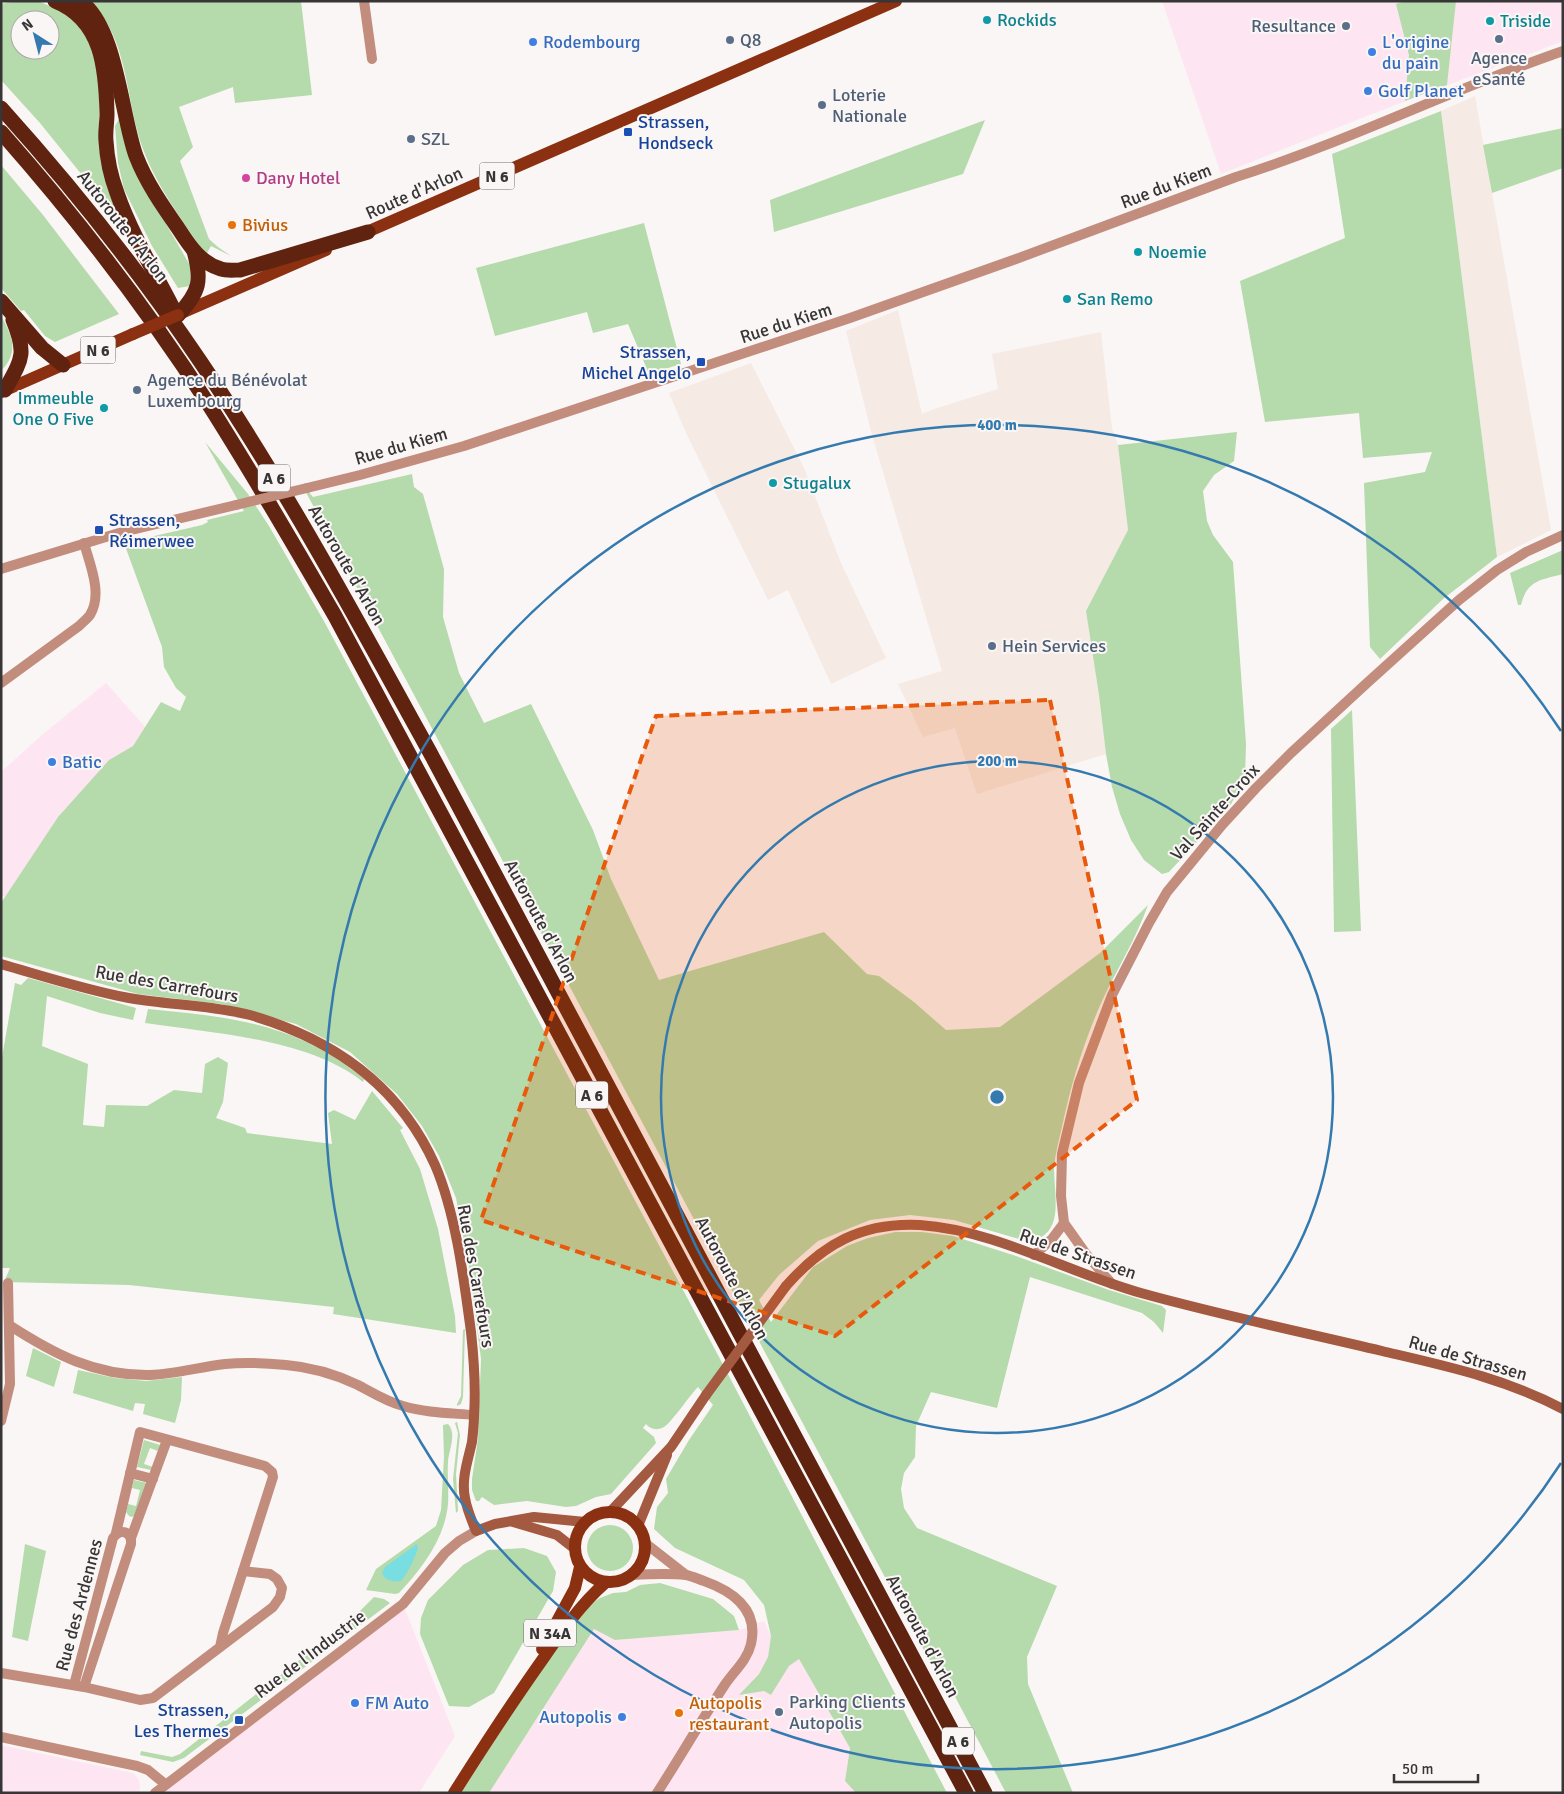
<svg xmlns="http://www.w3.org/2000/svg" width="1564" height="1794" font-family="Signika,sans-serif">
<rect width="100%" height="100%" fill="#faf6f5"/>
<g fill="#fde6f2">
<path d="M1162,1H1563V41L1367,116L1221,174Z"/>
<path d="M106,683L145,727L133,746L109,760L58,817L6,897L1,895V772L43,734Z"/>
<path d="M403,1604L455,1736L419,1793H155Z"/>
<path d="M764,1621L771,1636L768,1657L759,1674L740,1694L764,1691L771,1695L789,1666L799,1659L850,1748L845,1781L856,1793H489L594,1629L615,1640L739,1630Z"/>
<path d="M1,1745L133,1773L139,1780L140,1786L139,1793H1Z"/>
</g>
<g fill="#f5eae4">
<path d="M1475,96L1551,530L1497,557L1441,111Z"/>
<path d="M898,310L922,414L934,409L998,389L992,354L1101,332L1112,428L1118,445L1128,530L1086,611L1099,695L1106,754L977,794L955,728L923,737L898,684L942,671L872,435L846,331Z"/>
<path d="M751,363L804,468L841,563L886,658L831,684L788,590L768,600L687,435L669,393Z"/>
</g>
<g fill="#b5daab" fill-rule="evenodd">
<path d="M15,1L40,2L55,8L71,17L90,40L99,74V141L119,214L116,217L40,123L1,80V4ZM20,20H50V50H20Z"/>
<path d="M89,1H301L312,95L235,103L233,87L179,107L193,147L180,161L209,239L218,247L231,256L211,246L207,253L205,254C183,221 157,187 143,149C127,106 129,54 102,15C99,10 93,6 89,1Z"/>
<path d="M1405,1H1456L1447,85L1405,101L1409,55L1396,4Z"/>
<path d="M1441,111L1497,557L1443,599L1380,659L1370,647L1364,483L1425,472L1432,452L1363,458L1359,413L1265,422L1240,281L1345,238L1332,154Z"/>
<path d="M119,119L130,156L155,205L191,267L190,286L178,288L152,246L124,189L118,163L115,126Z"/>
<path d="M985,120L963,174L774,232L770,200Z"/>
<path d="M1563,128V168L1492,193L1483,145Z"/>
<path d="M1,165L43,215L119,314L55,342L45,336L24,310L21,311L1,288Z"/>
<path d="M644,223L681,364L649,374L628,324L593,333L587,312L495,336L476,268Z"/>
<path d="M1,316C13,337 19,352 1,371Z"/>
<path d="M1237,432L1234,461L1214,475L1203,491L1207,521L1213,535L1233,562L1246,744L1245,778L1230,806L1169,872L1162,874L1144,860L1131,840L1120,814L1112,787L1106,754L1099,695L1086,611L1128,530L1118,445Z"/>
<path d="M205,442L248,494L269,526L325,623L719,1357L947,1793H856L845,1781L850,1748L799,1659L789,1666L771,1695L764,1691L739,1695L759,1674L768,1657L771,1636L764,1605L744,1580L675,1548L654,1529L657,1507L668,1493L666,1479L689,1440L713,1405L698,1387C690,1395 672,1422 664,1427C657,1431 650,1429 646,1424L643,1428L654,1437L656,1443L611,1494L596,1497L576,1506L566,1507L527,1501L494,1505L482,1497L479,1501H476L472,1490V1479L478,1439L481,1359L470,1272L456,1198L439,1156L422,1126L397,1094L350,1052L296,1024L221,1004L138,994L1,956V903L58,817L109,760L133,746L161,702L180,711L186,697L176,688L164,667L162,647L124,543L202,525L208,522L207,520L244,511Z"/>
<path d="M412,474L414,487L423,494L444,569L443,617L459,673L484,723L531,704L593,830L611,879L659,980L824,932L867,974L879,976L914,1002L946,1030L1000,1027L1100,953L1148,905C1136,939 1117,969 1102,1001C1084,1041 1071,1084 1062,1127C1059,1140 1055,1155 1054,1168C1054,1197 1066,1238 1026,1241L954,1220L910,1215L870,1220L818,1241L779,1275L759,1300L771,1322L813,1267L847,1246L868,1238L895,1232H922L953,1236L1013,1255L1109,1290L1162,1306L1166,1310L1163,1333L1154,1322L1142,1313L1030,1277L997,1408L931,1392L916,1426L915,1457L904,1473L901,1489L904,1508L917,1528L1057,1586L1027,1657L1028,1684L1073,1793H1006L951,1689L927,1656L301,483L313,497Z"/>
<path d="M1563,550V574C1541,580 1527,580 1521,605H1518L1510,573Z"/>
<path d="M1352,710L1361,931L1334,932L1331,729Z"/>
<path d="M28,978L136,1008L133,1020L100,1013L47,996L42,1046L88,1064L83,1125L104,1127L106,1105L147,1106L174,1090L202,1093L205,1064L218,1057L228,1063L223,1102L216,1118L245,1128L247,1133L332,1144L328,1113L334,1110L355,1120L372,1091L403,1128L400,1130L420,1169L438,1229L455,1316L456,1333L333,1314L334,1307L129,1285L4,1282L10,1268H1V1063L15,983L21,985Z"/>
<path d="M148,1009C231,1017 297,1023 364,1079L363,1082C310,1039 212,1033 145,1023Z"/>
<path d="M465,1329L463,1397L461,1404L457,1406V1404L461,1396L463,1330Z"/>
<path d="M33,1348L61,1362L54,1387L26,1376Z"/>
<path d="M78,1370L115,1378L146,1381L182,1377L181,1400L175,1423L143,1414L145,1404L135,1403L133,1411L73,1393Z"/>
<path d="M457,1422L460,1435L456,1474L458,1511L456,1513L453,1479L458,1433L455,1423Z"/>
<path d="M448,1424C457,1433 449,1450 448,1461C447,1475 449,1490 448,1504C445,1538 422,1569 399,1593L395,1594L366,1590L376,1569L436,1526L441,1510L444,1457L443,1425Z"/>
<path d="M144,1440L160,1445L158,1451L150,1448L144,1464L153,1467L151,1470L137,1467Z"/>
<path d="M134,1480L147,1483L137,1514L132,1517L129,1516L126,1512L128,1504L136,1506L140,1490L132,1488Z"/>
<circle cx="610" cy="1548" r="23"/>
<path d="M25,1544L46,1551L28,1641L12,1637Z"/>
<path d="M524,1548L547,1556L556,1572L553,1591L494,1693L469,1707L449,1706L420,1634L421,1618L428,1600L463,1565L488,1550Z"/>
<path d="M660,1583L713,1599L734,1616L739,1630L615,1640L594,1629L489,1793H461L542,1666L591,1604L600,1598L613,1593L626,1592L640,1585Z"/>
<path d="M374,1597L384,1599L390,1603L184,1758L173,1762L140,1755L141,1751L172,1757L180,1754L354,1617Z"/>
</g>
<path fill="#79dee2" d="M417,1544L418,1548C414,1560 409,1571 401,1581C392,1582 386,1581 382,1573L385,1567Z"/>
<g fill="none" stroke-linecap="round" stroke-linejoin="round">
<g stroke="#c28d7d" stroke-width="10">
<path d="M364,1L372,59"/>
<path d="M307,488L360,475L464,446L850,318L1016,259L1236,177C1347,142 1452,89 1563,51"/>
<path d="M1,569L119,533L236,505"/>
<path d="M1,683L79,626C82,623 87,619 90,615C103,594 90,565 84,543"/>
<path d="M1034,1255L1052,1239L1064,1223"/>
<path d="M1112,1284L1086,1254L1064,1223L1061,1196L1062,1154L1079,1083L1112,995L1149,923L1167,892L1222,825L1256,788L1291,753L1367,683L1459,600L1497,570L1526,552L1563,535"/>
<path d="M9,1325C54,1354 95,1376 150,1375C175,1374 200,1367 225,1364C244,1362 266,1363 286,1365C310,1367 337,1375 358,1385C373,1393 387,1402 403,1406C426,1413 450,1413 474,1415"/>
<path d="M1,1421L10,1384L8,1283"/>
<path d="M130,1473L153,1479"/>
<path d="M116,1533L140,1432L265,1466L272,1472L273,1477L243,1571"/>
<path d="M131,1538L167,1440"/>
<path d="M645,1543L686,1575"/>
<path d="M632,1575C649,1574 668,1573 686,1575C692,1576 698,1579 704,1581C732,1591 759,1609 751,1644C747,1661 733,1672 724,1686C701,1721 680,1757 657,1793"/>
<path d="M1,1673L84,1687L140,1700L153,1698L273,1607L280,1597L282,1588L277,1579L270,1574L243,1571L223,1633L220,1647"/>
<path d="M74,1685L113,1538C120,1528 132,1531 131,1544L84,1687"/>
<path d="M1,1737L137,1766L148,1770L165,1784"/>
</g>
<path stroke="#c28d7d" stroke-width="10" d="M155,1793L403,1604L445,1553L459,1541L476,1531"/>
<g stroke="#a45941" stroke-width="10">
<path d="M1,964C43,976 86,990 129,998C169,1005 211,1005 250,1015C333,1039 399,1085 435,1165C456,1214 464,1280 471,1332C474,1360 476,1388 474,1416C474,1424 473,1433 472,1442C468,1460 461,1479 465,1498C467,1510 472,1521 476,1531L495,1524L534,1517L585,1522"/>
<path d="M786,1286C823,1244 862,1222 920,1225C995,1230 1069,1273 1141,1293C1220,1315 1302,1332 1382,1351C1446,1366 1504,1378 1563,1409"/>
<path d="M611,1511L671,1447L706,1395"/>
<path d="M513,1522L557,1535L575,1549"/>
<path d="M638,1526L667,1455"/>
</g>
<g stroke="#8b3010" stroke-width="12">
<path d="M360,235L896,1"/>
<path d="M179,314L326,250"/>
<path d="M1,392L133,334"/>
<circle cx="610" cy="1547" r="35"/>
<path d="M542,1649L575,1588L580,1567"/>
<path d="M454,1793C483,1747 513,1701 545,1656C563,1630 581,1604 605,1583"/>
</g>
<g stroke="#5f2310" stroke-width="15">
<path d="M55,1C103,20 106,70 107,114C107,123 105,132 106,141C107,159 111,177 117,193C132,236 157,276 177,316"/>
<path d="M80,1C117,27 121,115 136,156C146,182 162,205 178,228C189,245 200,263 221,269C227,271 234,270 240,270L368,232"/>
<path d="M1,108C73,188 140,272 200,361C286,488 359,623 433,758L985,1793"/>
<path d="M1,132C77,218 147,309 209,405C253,474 294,545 335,616L966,1793"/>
<path d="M1,301L42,348L63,365"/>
<path d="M178,315C200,292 202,280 194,251"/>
<path d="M5,390C22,359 27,354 13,320"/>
</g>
<path stroke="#c28d7d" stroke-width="10" d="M236,505L307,488"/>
<path stroke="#a45941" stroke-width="10" d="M706,1395L786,1286"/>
<path stroke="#8b3010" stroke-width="12" d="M133,334L178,315"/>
</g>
<path fill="#e8590c" fill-opacity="0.2" stroke="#e8590c" stroke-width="4" stroke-dasharray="10 6" stroke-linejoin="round" d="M1050,700L1137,1100L835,1336L481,1220L656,716Z"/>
<g fill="none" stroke="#357aaf" stroke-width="2.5">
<circle cx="997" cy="1097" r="336"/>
<path d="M1561 1463A672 672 0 1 1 1561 731"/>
</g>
<g fill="#0f9aa8" stroke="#faf6f5" stroke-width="2">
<circle cx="987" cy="20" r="5"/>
<circle cx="1490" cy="21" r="5"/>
<circle cx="1138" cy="252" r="5"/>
<circle cx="1067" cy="299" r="5"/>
<circle cx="104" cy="408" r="5"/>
<circle cx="773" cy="483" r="5"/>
</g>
<g fill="#5c6f8a" stroke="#faf6f5" stroke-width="2">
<circle cx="1346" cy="26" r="5"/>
<circle cx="1499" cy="39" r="5"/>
<circle cx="730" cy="40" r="5"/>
<circle cx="822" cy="105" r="5"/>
<circle cx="411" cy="139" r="5"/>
<circle cx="137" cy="390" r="5"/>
<circle cx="992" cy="646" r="5"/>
<circle cx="779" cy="1712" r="5"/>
</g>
<g fill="#3f7fe0" stroke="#faf6f5" stroke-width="2">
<circle cx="533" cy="42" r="5"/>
<circle cx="1372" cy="52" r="5"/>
<circle cx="1368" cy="91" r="5"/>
<circle cx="52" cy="762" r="5"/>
<circle cx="355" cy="1703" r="5"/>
<circle cx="622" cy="1717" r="5"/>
</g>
<g fill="#1a4fb4" stroke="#faf6f5" stroke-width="2">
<rect x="623" y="127" width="10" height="10" rx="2.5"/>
<rect x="696" y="357" width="10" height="10" rx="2.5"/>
<rect x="94" y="525" width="10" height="10" rx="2.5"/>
<rect x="234" y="1715" width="10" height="10" rx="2.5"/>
</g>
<circle fill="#d1479c" stroke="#faf6f5" stroke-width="2" cx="246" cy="178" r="5"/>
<g fill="#e8710a" stroke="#faf6f5" stroke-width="2">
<circle cx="232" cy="225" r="5"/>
<circle cx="679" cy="1713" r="5"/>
</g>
<g text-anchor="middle" stroke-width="4" stroke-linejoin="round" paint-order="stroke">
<g fill="#faf6f5" stroke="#726f6f" stroke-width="1">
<rect x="479.5" y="162.5" width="35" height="27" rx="4"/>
<rect x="80.5" y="336.5" width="35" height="27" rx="4"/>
<rect x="258" y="464.5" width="32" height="27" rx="4"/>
<rect x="576" y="1081.5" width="32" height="27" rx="4"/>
<rect x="524" y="1619.5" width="52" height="27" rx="4"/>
<rect x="942" y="1727.5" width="32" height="27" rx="4"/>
</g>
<g font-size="16" font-weight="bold" fill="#373535">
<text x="497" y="182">N 6</text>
<text x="98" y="356">N 6</text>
<text x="274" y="484">A 6</text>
<text x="592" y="1101">A 6</text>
<text x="550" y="1639">N 34A</text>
<text x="958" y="1747">A 6</text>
</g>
<g font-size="18" fill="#0d838f" stroke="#faf6f5" text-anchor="start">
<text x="997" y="26">Rockids</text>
<text x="1500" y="27">Triside</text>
<text x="1148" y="258">Noemie</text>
<text x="1077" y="305">San Remo</text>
<text x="94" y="404" text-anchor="end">Immeuble<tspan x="94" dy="21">One O Five</tspan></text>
<text x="783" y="489">Stugalux</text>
</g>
<g font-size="18" fill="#4e5e75" stroke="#faf6f5" text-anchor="start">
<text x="1336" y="32" text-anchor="end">Resultance</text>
<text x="740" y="46">Q8</text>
<text x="1499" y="64" text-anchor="middle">Agence<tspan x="1499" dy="21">eSanté</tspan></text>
<text x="832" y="101">Loterie<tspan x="832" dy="21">Nationale</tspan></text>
<text x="421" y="145">SZL</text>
<text x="147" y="386">Agence du Bénévolat<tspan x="147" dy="21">Luxembourg</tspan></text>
<text x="1002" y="652">Hein Services</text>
<text x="789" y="1708">Parking Clients<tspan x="789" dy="21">Autopolis</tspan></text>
</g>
<g font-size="18" fill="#366cbe" stroke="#faf6f5" text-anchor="start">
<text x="543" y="48">Rodembourg</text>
<text x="1382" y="48">L'origine<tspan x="1382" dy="21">du pain</tspan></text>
<text x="1378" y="97">Golf Planet</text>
<text x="62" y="768">Batic</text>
<text x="365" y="1709">FM Auto</text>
<text x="612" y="1723" text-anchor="end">Autopolis</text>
</g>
<g font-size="18" fill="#164399" stroke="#faf6f5" text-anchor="start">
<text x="638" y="128">Strassen,<tspan x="638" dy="21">Hondseck</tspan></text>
<text x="691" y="358" text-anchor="end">Strassen,<tspan x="691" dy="21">Michel Angelo</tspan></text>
<text x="109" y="526">Strassen,<tspan x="109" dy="21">Réimerwee</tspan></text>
<text x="229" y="1716" text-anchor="end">Strassen,<tspan x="229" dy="21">Les Thermes</tspan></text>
</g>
<g font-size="18" fill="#b23c85" stroke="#faf6f5" text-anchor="start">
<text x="256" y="184">Dany Hotel</text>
</g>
<g font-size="18" fill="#373535" stroke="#faf6f5">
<text transform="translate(1166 186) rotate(-21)" y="6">Rue du Kiem</text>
<text transform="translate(414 193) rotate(-24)" y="6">Route d'Arlon</text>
<text transform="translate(123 226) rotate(52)" y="6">Autoroute d'Arlon</text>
<text transform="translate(786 323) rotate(-18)" y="6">Rue du Kiem</text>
<text transform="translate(401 446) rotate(-16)" y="6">Rue du Kiem</text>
<text transform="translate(347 565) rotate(60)" y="6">Autoroute d'Arlon</text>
<text transform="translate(1215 812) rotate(-48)" y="6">Val Sainte-Croix</text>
<text transform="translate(541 921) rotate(62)" y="6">Autoroute d'Arlon</text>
<text transform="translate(167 984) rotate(10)" y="6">Rue des Carrefours</text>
<text transform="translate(1078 1254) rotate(19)" y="6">Rue de Strassen</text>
<text transform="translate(476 1276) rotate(80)" y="6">Rue des Carrefours</text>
<text transform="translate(732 1278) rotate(62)" y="6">Autoroute d'Arlon</text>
<text transform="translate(1468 1358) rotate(16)" y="6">Rue de Strassen</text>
<text transform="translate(79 1605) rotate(-75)" y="6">Rue des Ardennes</text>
<text transform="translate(923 1636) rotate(62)" y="6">Autoroute d'Arlon</text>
<text transform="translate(310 1654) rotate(-37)" y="6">Rue de l'Industrie</text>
</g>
<g font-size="18" fill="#c56008" stroke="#faf6f5" text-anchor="start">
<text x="242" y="231">Bivius</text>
<text x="689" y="1709">Autopolis<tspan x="689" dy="21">restaurant</tspan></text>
</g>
</g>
<circle cx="997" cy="1097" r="8" fill="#357aaf" stroke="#faf6f5" stroke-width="2.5"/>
<g font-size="15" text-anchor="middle" font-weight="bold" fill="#357aaf" stroke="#faf6f5" stroke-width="4" stroke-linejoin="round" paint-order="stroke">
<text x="997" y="430">400 m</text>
<text x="997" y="766">200 m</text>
</g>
<rect width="1564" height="1794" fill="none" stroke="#373535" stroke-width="5"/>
<g transform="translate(35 35) rotate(324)"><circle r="24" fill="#faf6f5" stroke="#aca9a8"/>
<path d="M0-4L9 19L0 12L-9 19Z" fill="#357aaf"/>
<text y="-8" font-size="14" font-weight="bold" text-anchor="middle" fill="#373535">N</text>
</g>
<path d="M1394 1774v8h84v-8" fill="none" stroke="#373535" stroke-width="2.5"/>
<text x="1402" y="1774" font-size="15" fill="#373535" stroke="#faf6f5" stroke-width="4" paint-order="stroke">50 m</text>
</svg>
